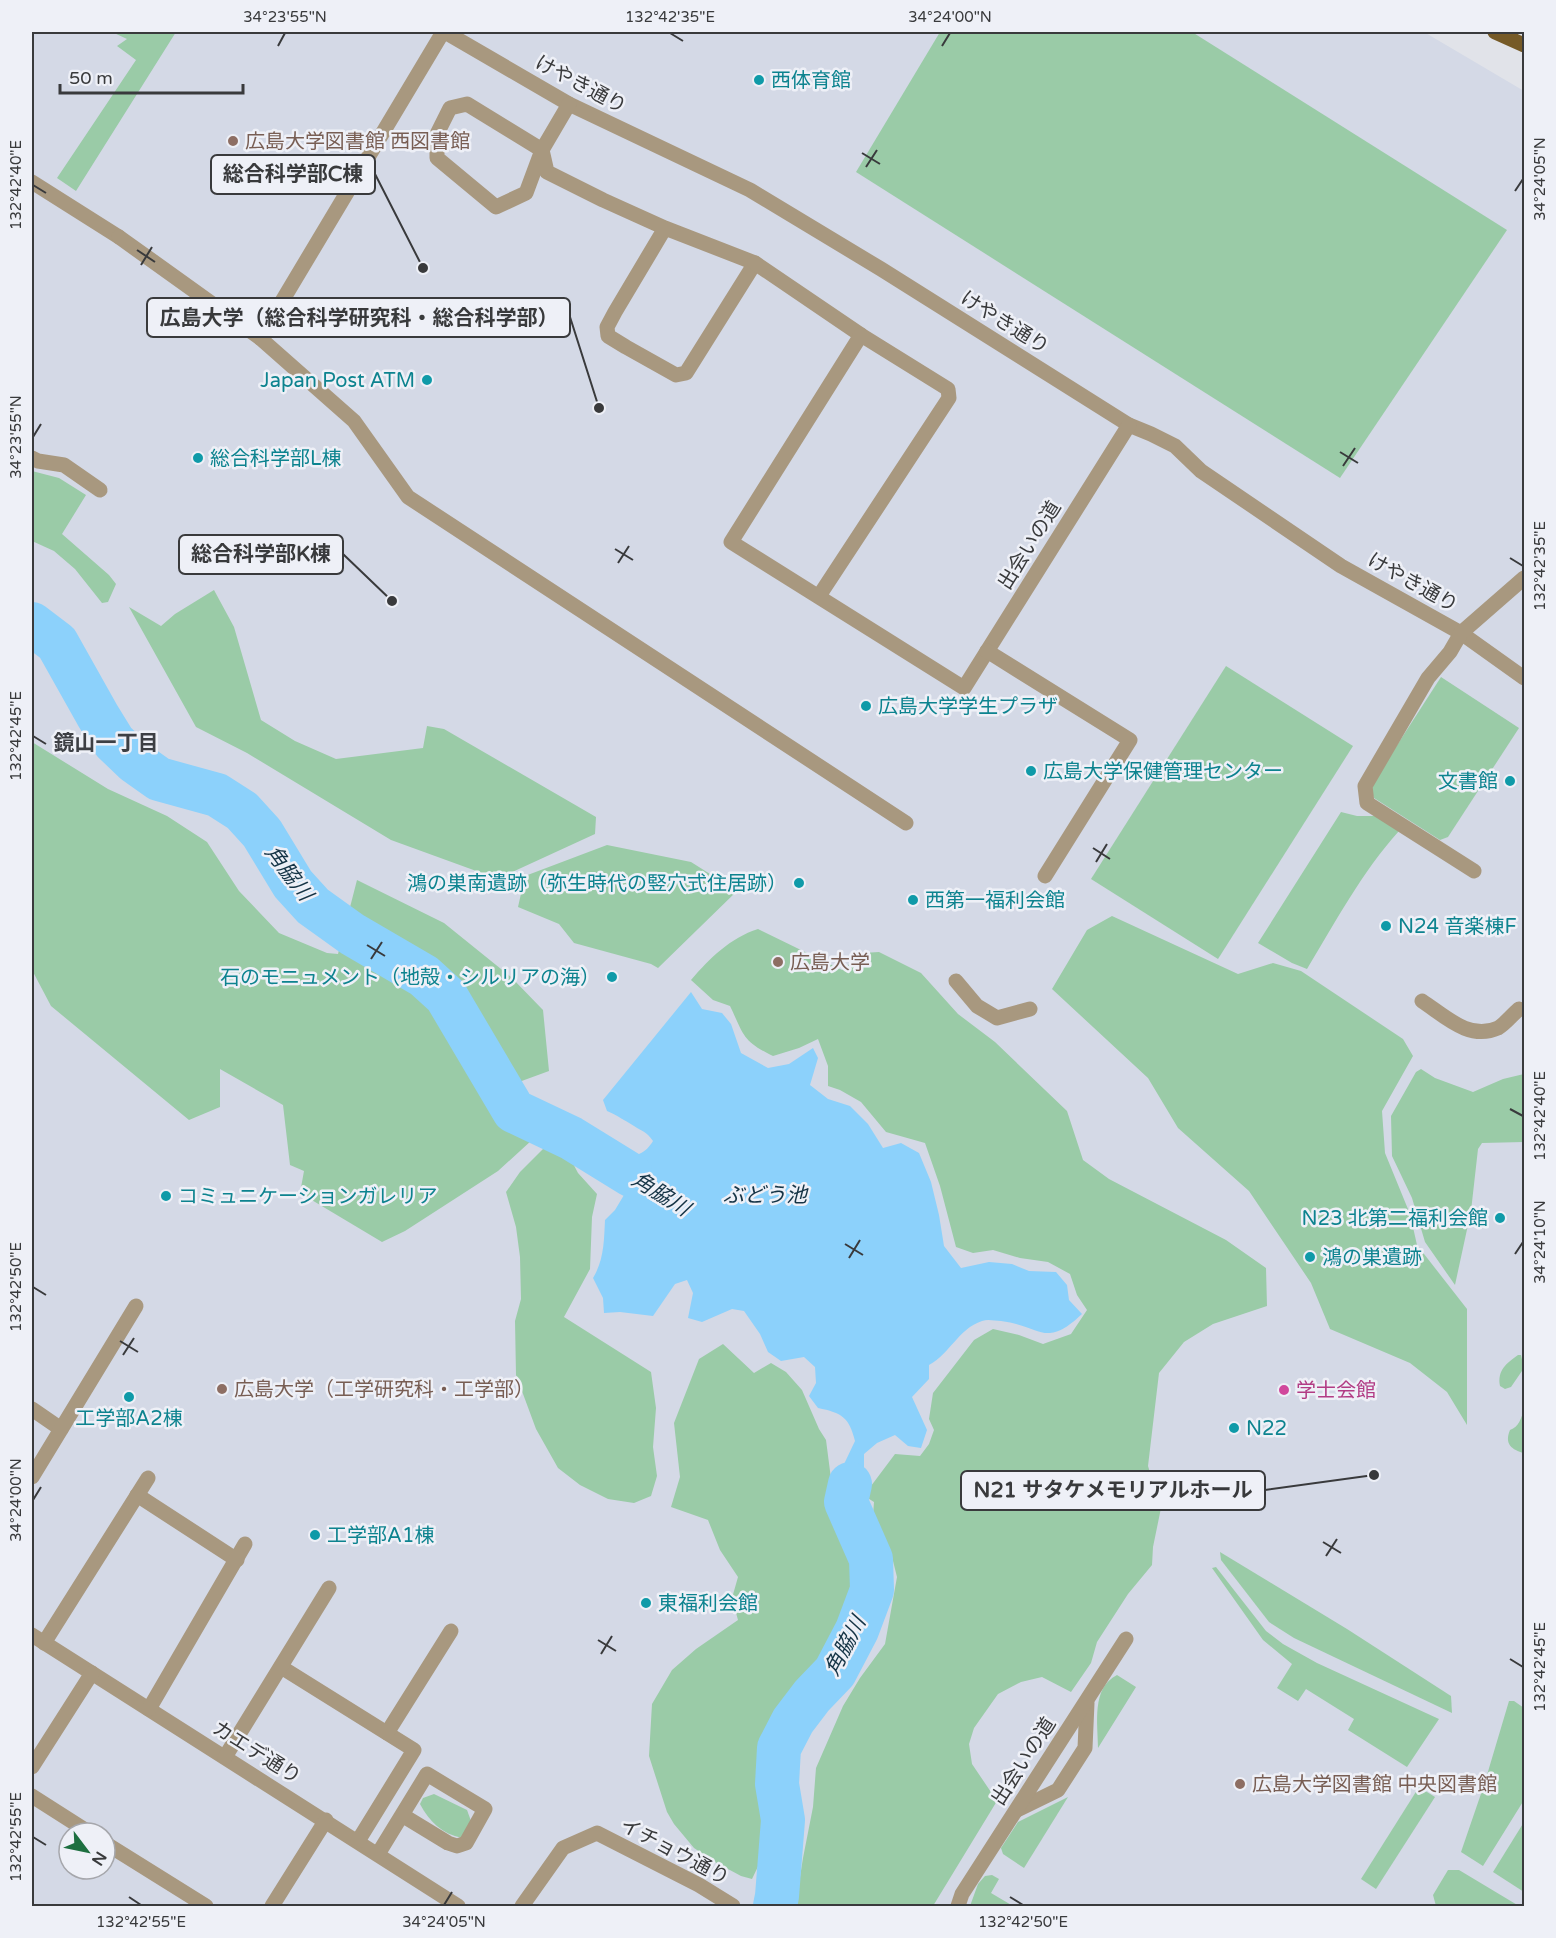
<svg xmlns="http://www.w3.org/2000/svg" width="1556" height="1938" font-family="'Varela Round','Noto Sans JP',sans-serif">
<rect width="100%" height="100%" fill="#e1e3e9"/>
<path fill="#d4d9e6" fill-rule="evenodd" d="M32,32H1424L1524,91V1906H32ZM69,1833H105V1869H69Z"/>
<g fill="#9acba7">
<path d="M112,32H176L76,191L57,178L136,60L117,46L127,39Z"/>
<path d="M940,32H1192L1507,230L1340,478L856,172Z"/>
<path d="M32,471L59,478L86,495L62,534L109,575L116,584L108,602L102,603L75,569L54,551L32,541Z"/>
<path d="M214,590L234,627L261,720L295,741L336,759L423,748L427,726L444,729L596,817L595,834L506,875L490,876L391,840L247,753L196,727L129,607L161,626L175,614Z"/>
<path d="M1226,666L1353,746L1218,959L1091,879Z"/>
<path d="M1441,677L1519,728L1448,837L1440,840L1374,798L1370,787Z"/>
<path d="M32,742L108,789L167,816L207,842L239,891L279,933L327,953L338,954L357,880L444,923L511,977L543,1010L549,1071L500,1089L532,1140L498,1171L405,1231L382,1242L300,1193L304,1171L290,1165L283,1105L220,1069V1107L189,1120L51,1006L32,970Z"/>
<path d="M1341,812L1357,816H1377L1399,831C1362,872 1336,921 1307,969L1292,963L1258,943Z"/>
<path d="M607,845L691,862L737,891L658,968L651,964L574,943L559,924L518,907L525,876Z"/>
<path d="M1112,916L1238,974L1273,963L1301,971L1403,1039L1413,1056L1382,1111L1385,1153L1410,1214L1417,1245L1467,1309V1425L1447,1392L1410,1363L1330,1329L1311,1283L1249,1191L1178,1128L1148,1078L1052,989L1087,930Z"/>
<path d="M758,929L842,970L863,953L879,952L921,973L958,1014L995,1042L1067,1111L1083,1160L1109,1179L1226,1240L1266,1268L1267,1306L1213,1324L1184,1342L1159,1373L1148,1466L1161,1508L1153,1547L1152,1565L1128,1594L1097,1642L1091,1663L1071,1692L1042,1677L1021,1682L998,1694L974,1728L969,1744L972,1764L997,1801L933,1906H799L796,1902L803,1858L813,1807L816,1768L843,1706L860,1678L885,1644L897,1577L892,1557L871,1542L874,1502L866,1497L871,1486L895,1454L920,1456L929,1444L934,1430L929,1419L933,1393L974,1340L993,1329L1019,1335L1043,1344L1071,1334L1087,1310L1077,1295L1070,1274L1048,1262L1020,1258L993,1250L973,1253L956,1247L940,1186L925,1143L886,1132L861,1102L840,1090L828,1086V1066L818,1039L799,1048L773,1056C742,1041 744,1035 730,1006L713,1000L691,980C710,958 730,938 758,929Z"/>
<path d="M1421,1069L1435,1078L1473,1092L1503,1079L1524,1074V1142L1482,1143L1478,1149L1471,1211L1455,1285L1425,1242L1412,1198L1392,1156L1391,1116L1416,1072Z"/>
<path d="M549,1143L568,1154L578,1173L597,1194L592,1217L590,1269L564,1317L651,1372L656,1408L653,1447L657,1476L651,1496L634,1503L608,1499L580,1485L558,1468L536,1429L516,1375L515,1321L521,1299L520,1257L516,1227L506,1192L520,1172Z"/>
<path d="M723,1344L754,1373L771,1363L786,1372L802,1390L819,1429L826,1440L834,1502L863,1569L858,1598L832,1654L787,1703L767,1746L764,1790L770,1814L769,1834L764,1854L752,1879L741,1876L715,1862L694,1848L674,1824L667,1812L649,1756L652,1704L672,1670L696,1649L738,1620L732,1598L738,1577L720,1550L708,1520L671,1507L680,1477L674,1423L699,1359Z"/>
<path d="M1518,1355H1521L1524,1368L1511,1387L1505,1389L1500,1386C1497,1370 1507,1363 1518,1355Z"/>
<path d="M1524,1410V1453C1512,1450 1504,1444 1510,1430C1519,1427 1521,1418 1524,1410Z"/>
<path d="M1220,1552L1347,1629L1451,1696L1452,1713L1294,1638L1269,1622L1221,1560Z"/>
<path d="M1216,1567L1266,1631L1283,1644L1317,1663L1439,1719L1407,1767L1348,1730L1354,1719L1306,1689L1298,1701L1277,1688L1292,1664L1263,1640L1212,1568Z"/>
<path d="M1117,1675L1136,1687L1098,1748C1098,1724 1091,1688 1117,1675Z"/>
<path d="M1509,1701H1514L1524,1708V1800L1483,1866L1461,1852L1484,1785Z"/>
<path d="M1419,1787L1435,1797L1376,1889L1361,1879Z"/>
<path d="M434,1794L467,1810L471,1821L462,1838C442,1834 429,1821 420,1804L423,1798Z"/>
<path d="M1068,1797L1024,1868L1003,1854L1001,1848L1018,1822Z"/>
<path d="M1524,1822V1892L1493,1872Z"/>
<path d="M1448,1870H1459L1519,1906H1436L1433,1895Z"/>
<path d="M992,1875L999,1879L991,1893L1013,1906H970L978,1884L985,1876Z"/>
</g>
<path fill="#8cd1fb" d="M691,992L702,1009L722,1013L731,1024L741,1053L768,1068L789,1064L813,1048L818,1058L810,1085L828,1099L850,1106L868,1124L883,1148L901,1143L919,1153L931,1182L939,1215L944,1246L961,1268L989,1262L1012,1264L1029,1271L1056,1272L1067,1285L1069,1300L1082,1314C1045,1349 1042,1326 1001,1321C995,1321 988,1319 982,1321C958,1329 950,1354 929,1365V1379L912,1397L927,1430L921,1448L908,1446L895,1435L877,1443L864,1454V1474L856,1495L869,1518L862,1538L843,1528L826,1502L855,1441C849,1417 842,1413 818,1408L809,1396L816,1383L815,1367L804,1357L781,1361L768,1352L760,1334L744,1311L732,1309L702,1322L688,1318L693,1293L687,1280L675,1284L653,1316L620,1312L604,1313L603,1298L593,1278C604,1260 604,1241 605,1220L615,1210L624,1195L621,1186L606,1178L580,1149L581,1139C597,1144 622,1158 639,1154C645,1152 650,1146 653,1141C646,1131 643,1132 634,1126C624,1120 618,1116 607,1111L603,1100Z"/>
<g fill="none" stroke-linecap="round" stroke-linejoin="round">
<g stroke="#8cd1fb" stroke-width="44">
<path d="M32,624L57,643L98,716L114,742L135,762L159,779L217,795L242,811L262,833L293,884L313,906L352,934L424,976L446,996L514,1111L571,1138L631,1175"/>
<path d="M775,1906L777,1896L783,1820L777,1784L779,1748L793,1721L812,1696L835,1672L857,1630L872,1590L871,1559L846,1502L850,1484"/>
</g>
<g stroke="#a8987f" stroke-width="15">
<path d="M445,32L569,104L750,190L881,269L1129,425L1151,434L1175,446L1201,471L1341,566L1461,633L1524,678"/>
<path d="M569,104L542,150L526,193L496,207L437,158V134L450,108L467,104L542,150L547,172L603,200L665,228L615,312L607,327L608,336L626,347L676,375L686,373L755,263L665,228"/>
<path d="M32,182L119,237"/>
<path d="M755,263L861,335"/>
<path d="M260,338L443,32"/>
<path d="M32,458L38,461L64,465L100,490"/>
<path d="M819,596L949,398L948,389L861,335L731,542L964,688L1129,425"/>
<path d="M987,651L1130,740L1045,876"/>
<path d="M1474,871L1367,803L1365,786L1428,678L1450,652L1461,633L1524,578"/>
<path d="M956,981L977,1006L997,1018L1030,1009"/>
<path d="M1422,1001C1445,1016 1469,1041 1498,1028C1505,1024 1512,1015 1519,1009"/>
<path d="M32,1409L61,1429"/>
<path d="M32,1477L136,1306"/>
<path d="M137,1495L237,1560"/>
<path d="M32,1635L458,1906"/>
<path d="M44,1643L148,1478"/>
<path d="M281,1667L414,1750L358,1841"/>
<path d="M149,1709L245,1544"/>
<path d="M387,1733L451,1631"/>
<path d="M225,1757L329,1588"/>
<path d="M32,1767L92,1673"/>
<path d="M32,1796L90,1833"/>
<path d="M1017,1810L1058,1790L1085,1748L1087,1703"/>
<path d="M105,1843L206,1906"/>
<path d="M378,1854L427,1774L485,1809L466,1843L457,1846L448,1843L402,1815"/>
<path d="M272,1906L326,1820"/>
<path d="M522,1906L563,1848L597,1833L699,1885L733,1906"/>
<path d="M958,1906L962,1894L1126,1639"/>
</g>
<path stroke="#a8987f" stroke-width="15" d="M119,237L260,338L354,421L408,497L906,823"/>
<path stroke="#765a27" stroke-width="15" d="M1495,32L1524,45"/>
</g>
<path fill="none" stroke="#393a3c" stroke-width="2" d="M670,33L683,41M278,46L285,33M942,46L950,33M862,153L880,164M866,167L877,150M33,185L46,193M1515,191L1523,179M137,250L155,262M141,265L152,247M33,437L41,424M1340,452L1358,463M1343,466L1355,448M615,549L633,560M1510,558L1523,566M618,563L629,546M33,736L46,744M1093,848L1110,859M1096,862L1107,844M367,945L385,956M371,959L382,942M1510,1109L1523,1116M845,1244L863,1255M1515,1254L1523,1242M849,1258L860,1240M33,1287L46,1295M120,1341L138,1352M123,1355L134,1338M33,1500L41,1487M1323,1542L1341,1553M1326,1556L1337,1539M598,1640L616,1651M601,1654L612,1636M1510,1659L1523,1667M33,1837L46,1845M129,1897L141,1905M1010,1897L1023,1905M444,1905L452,1892"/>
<g fill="#0f9aa8" stroke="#eef0f7" stroke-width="2">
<circle cx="759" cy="80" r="6"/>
<circle cx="427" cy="380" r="6"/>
<circle cx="198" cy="458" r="6"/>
<circle cx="866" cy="706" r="6"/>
<circle cx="1031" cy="771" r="6"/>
<circle cx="1510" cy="781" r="6"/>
<circle cx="799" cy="883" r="6"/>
<circle cx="913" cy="900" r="6"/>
<circle cx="1386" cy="926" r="6"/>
<circle cx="612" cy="977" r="6"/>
<circle cx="166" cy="1196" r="6"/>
<circle cx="1500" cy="1218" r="6"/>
<circle cx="1310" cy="1257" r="6"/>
<circle cx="129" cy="1397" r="6"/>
<circle cx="1234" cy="1428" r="6"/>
<circle cx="315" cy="1535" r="6"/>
<circle cx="646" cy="1603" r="6"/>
</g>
<g fill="#8d6e63" stroke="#eef0f7" stroke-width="2">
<circle cx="233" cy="141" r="6"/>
<circle cx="778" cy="962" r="6"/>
<circle cx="222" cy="1389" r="6"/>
<circle cx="1240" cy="1784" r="6"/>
</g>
<circle fill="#d1479c" stroke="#eef0f7" stroke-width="2" cx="1284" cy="1390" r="6"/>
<g text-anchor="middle" stroke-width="5" stroke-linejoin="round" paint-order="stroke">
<g font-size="20" fill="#0d838f" stroke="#eef0f7" text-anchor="start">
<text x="771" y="87">西体育館</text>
<text x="415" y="387" text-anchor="end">Japan Post ATM</text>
<text x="210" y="465">総合科学部L棟</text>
<text x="878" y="713">広島大学学生プラザ</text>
<text x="1043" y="778">広島大学保健管理センター</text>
<text x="1498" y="788" text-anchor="end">文書館</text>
<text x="787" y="890" text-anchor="end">鴻の巣南遺跡（弥生時代の竪穴式住居跡）</text>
<text x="925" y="907">西第一福利会館</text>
<text x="1398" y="933">N24 音楽棟F</text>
<text x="600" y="984" text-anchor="end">石のモニュメント（地殻・シルリアの海）</text>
<text x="178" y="1203">コミュニケーションガレリア</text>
<text x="1488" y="1225" text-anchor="end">N23 北第二福利会館</text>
<text x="1322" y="1264">鴻の巣遺跡</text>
<text x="129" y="1425" text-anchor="middle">工学部A2棟</text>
<text x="1246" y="1435">N22</text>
<text x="327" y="1542">工学部A1棟</text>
<text x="658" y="1610">東福利会館</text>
</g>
<g font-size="20" fill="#393a3c" stroke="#eef0f7">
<text transform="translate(581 84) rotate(28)" y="7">けやき通り</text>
<text transform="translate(1005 322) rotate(32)" y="7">けやき通り</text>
<text transform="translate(1029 545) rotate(-58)" y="7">出会いの道</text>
<text transform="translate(1413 582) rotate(29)" y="7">けやき通り</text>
<text transform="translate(257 1752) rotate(32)" y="7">カエデ通り</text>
<text transform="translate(1023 1761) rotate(-57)" y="7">出会いの道</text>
<text transform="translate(675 1851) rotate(28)" y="7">イチョウ通り</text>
</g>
<g font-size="20" fill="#785e54" stroke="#eef0f7" text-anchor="start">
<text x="245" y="148">広島大学図書館 西図書館</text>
<text x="790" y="969">広島大学</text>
<text x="234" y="1396">広島大学（工学研究科・工学部）</text>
<text x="1252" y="1791">広島大学図書館 中央図書館</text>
</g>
<g font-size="20" fill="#b23c85" stroke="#eef0f7" text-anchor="start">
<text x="1296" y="1397">学士会館</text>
</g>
<g font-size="21" font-weight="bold" fill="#3d3f44" stroke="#eef0f7">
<text x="106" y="750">鏡山一丁目</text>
</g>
<g font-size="21" font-style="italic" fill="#153446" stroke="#eef0f7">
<text transform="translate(289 873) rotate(53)" y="7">角脇川</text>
<text transform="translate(661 1194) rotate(32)" y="7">角脇川</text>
<text x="765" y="1202">ぶどう池</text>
<text transform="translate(845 1646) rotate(-62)" y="7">角脇川</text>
</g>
</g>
<path fill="none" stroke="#393a3c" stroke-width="2" d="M423 268L375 174M599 408L570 317M392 601L343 554M1374 1475L1265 1490"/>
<g fill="#393a3c" stroke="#eef0f7" stroke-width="2">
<circle cx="423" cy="268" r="6"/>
<circle cx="599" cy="408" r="6"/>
<circle cx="392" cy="601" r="6"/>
<circle cx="1374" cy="1475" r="6"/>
</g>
<g fill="#eef0f7" stroke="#393a3c" stroke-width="2">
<rect x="211" y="155" width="164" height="39" rx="6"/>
<rect x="147" y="298" width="423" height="39" rx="6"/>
<rect x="179" y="535" width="164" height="39" rx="6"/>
<rect x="961" y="1471" width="304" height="39" rx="6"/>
</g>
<g font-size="21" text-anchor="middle" font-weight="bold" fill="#393a3c">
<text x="293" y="181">総合科学部C棟</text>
<text x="359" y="325">広島大学（総合科学研究科・総合科学部）</text>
<text x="261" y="561">総合科学部K棟</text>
<text x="1113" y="1497">N21 サタケメモリアルホール</text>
</g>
<rect width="1556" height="1938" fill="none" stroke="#eef0f7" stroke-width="66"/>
<g transform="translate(87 1851) rotate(122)"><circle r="28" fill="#eef0f7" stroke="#a6a7ac" stroke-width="1.5"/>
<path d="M0-4.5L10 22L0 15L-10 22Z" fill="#1d6f40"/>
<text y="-9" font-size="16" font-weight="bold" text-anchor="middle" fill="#393a3c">N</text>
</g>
<path d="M60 84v9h183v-9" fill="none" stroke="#393a3c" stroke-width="3"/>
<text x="69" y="84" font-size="18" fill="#393a3c" stroke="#eef0f7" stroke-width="4.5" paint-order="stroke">50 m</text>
<rect x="33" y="33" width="1490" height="1872" fill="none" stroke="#393a3c" stroke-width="2"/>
<g font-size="15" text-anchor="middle" fill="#393a3c">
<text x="285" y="22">34°23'55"N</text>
<text x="670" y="22">132°42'35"E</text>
<text x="950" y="22">34°24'00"N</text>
<text transform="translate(1540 179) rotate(-90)" y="5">34°24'05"N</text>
<text transform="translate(16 185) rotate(-90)" y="5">132°42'40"E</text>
<text transform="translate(16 437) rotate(-90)" y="5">34°23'55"N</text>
<text transform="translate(1540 566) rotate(-90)" y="5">132°42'35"E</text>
<text transform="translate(16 736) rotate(-90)" y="5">132°42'45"E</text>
<text transform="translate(1540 1116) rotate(-90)" y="5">132°42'40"E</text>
<text transform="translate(1540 1242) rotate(-90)" y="5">34°24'10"N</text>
<text transform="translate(16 1287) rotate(-90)" y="5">132°42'50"E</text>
<text transform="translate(16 1500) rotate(-90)" y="5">34°24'00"N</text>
<text transform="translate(1540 1667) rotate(-90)" y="5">132°42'45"E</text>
<text transform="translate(16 1837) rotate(-90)" y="5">132°42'55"E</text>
<text x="141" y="1927">132°42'55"E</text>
<text x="444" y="1927">34°24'05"N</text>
<text x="1023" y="1927">132°42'50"E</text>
</g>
</svg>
